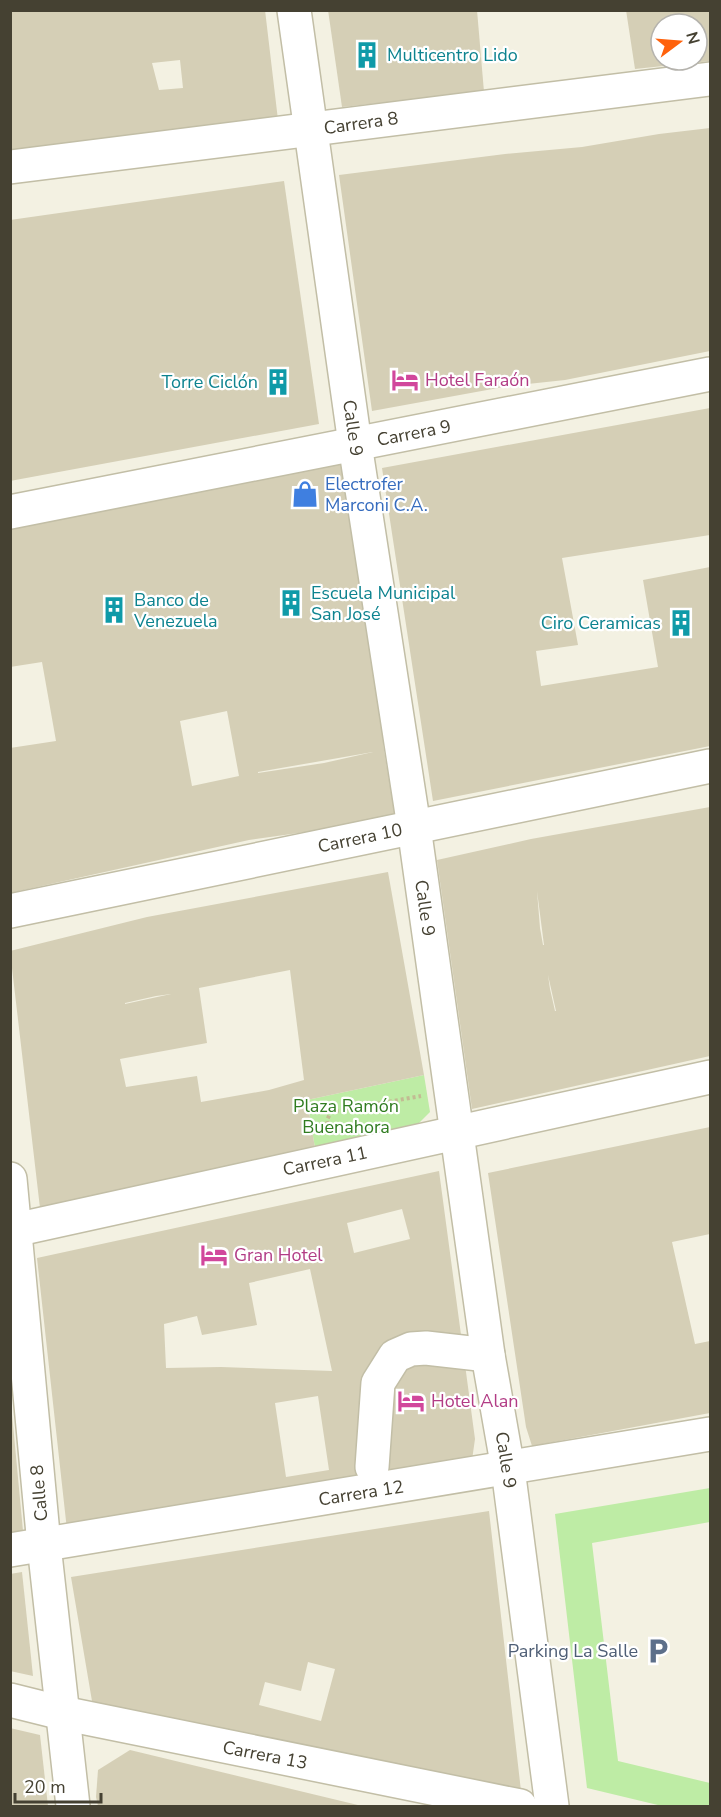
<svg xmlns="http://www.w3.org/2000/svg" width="721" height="1817" font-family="'Nunito Sans',sans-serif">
<rect width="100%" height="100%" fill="#f3f1e2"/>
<g fill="#beeca5">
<path d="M424,1075L430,1112L416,1126L315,1148L307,1100Z"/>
<path d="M710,1488V1522L592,1543L618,1761L710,1783V1806H662L587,1788L555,1514Z"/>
</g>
<g fill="#d5cfb6" fill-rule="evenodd">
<path d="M10,10H265L278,120L10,155ZM180,60L183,88L159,90L152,63Z"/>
<path d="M328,10H477L484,92L342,107Z"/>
<path d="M626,10H710V61L635,69ZM661,24H697V60H661Z"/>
<path d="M710,128V351L565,380L509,386L372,411L339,175L505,154L582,147L659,134Z"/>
<path d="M284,181L319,424L10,481V220Z"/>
<path d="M710,408V535L562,558L578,645L536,651L541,686L658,667L643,580L710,567V746L433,801L382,468Z"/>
<path d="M340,452L373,648L384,750L395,816L334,828L249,840L10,893V748L56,741L42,662L10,667V512ZM227,711L239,776L192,786L180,721ZM373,752L324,763L258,773V772Z"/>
<path d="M710,807V1056L472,1109L437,860L531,839ZM537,891L544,945H543L540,928ZM548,975L556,1011H555L550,989Z"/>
<path d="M388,872L424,1075L307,1100L315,1148L40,1208L10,951L147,917ZM290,970L304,1080L269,1090L201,1102L197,1076L126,1087L120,1059L207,1043L199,988ZM171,994L125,1004V1003L156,996Z"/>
<path d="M710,1127V1234L672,1242L695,1344L710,1341V1413L532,1446L526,1427L488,1173Z"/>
<path d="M439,1171L475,1439L472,1460L67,1530L37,1258ZM402,1209L410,1239L354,1253L347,1223ZM310,1269L332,1371L221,1367L166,1368L164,1324L197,1316L202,1335L257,1325L249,1283ZM318,1396L329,1470L286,1477L275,1403Z"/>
<path d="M10,1414H12L23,1531L10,1533Z"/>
<path d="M489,1511L521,1791L93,1707L71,1577ZM308,1662L335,1669L321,1721L259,1705L265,1682L301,1691Z"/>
<path d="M22,1572L33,1676L10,1671V1574Z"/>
<path d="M10,1728L40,1735L48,1806H10Z"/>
<path d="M130,1750L362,1806H98L96,1797L98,1770Z"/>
</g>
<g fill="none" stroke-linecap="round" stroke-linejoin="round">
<defs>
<g id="minor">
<path d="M294,10L355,444L414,827L488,1355L508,1469L552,1806"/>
<path d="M10,167L710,79"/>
<path d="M10,512L710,374"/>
<path d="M10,911L710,766"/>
<path d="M10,1179L44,1545L73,1806"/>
<path d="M10,1231L710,1077"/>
<path d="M372,1467L378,1383L395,1356L411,1349L426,1348L488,1355"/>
<path d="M10,1550L710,1434"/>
<path d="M10,1700L62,1713L520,1806"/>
</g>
</defs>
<use href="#minor" stroke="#c2bea6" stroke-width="36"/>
<path stroke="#c2bb93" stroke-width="4" stroke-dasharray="3 3" stroke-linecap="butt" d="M329,1130L327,1120L331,1112L421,1096"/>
<use href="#minor" stroke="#fff" stroke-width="33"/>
</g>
<defs>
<symbol id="building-bare" viewBox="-9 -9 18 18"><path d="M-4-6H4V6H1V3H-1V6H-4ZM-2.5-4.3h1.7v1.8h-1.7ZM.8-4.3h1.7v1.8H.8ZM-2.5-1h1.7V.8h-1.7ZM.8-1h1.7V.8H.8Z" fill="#0f9aa8" stroke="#fff" stroke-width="2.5" paint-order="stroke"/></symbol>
<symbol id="hotel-bare" viewBox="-9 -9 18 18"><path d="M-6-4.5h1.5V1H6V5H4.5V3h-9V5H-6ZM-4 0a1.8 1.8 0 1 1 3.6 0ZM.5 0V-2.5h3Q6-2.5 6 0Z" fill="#d1479c" stroke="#fff" stroke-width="2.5" paint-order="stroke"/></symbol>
<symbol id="shop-bare" viewBox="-9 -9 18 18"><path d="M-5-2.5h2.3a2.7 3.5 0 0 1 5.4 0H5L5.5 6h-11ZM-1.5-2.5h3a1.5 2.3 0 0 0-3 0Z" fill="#3f7fe0" stroke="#fff" stroke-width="2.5" paint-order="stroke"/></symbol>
<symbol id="parking-bare" viewBox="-9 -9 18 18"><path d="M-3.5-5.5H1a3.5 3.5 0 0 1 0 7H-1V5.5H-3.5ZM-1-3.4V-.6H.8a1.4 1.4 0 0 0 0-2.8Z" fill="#5c6f8a" stroke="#fff" stroke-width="2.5" paint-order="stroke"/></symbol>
</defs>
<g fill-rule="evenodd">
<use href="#building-bare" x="348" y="36" width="38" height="38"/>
<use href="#hotel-bare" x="386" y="361" width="38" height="38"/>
<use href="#building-bare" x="259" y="363" width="38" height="38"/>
<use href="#shop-bare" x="286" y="475" width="38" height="38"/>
<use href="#building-bare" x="272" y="584" width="38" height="38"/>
<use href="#building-bare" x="95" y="591" width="38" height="38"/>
<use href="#building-bare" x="662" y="604" width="38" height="38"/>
<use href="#hotel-bare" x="195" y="1236" width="38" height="38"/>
<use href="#hotel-bare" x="392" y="1382" width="38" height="38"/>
<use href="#parking-bare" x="639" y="1632" width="38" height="38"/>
</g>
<g text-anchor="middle" stroke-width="4.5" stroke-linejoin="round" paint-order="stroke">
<g font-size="18" fill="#0d838f" stroke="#fff" text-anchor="start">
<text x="387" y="61">Multicentro Lido</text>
<text x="258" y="388" text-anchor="end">Torre Ciclón</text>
<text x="311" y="599">Escuela Municipal<tspan x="311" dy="21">San José</tspan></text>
<text x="134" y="606">Banco de<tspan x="134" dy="21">Venezuela</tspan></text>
<text x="661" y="629" text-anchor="end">Ciro Ceramicas</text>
</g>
<g font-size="18" fill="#454132" stroke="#fff">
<text transform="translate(361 123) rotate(-8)" y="6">Carrera 8</text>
<text transform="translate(353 428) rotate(82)" y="6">Calle 9</text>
<text transform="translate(414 433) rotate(-11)" y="6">Carrera 9</text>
<text transform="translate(360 838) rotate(-12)" y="6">Carrera 10</text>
<text transform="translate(425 908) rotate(82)" y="6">Calle 9</text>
<text transform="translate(325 1161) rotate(-12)" y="6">Carrera 11</text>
<text transform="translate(506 1460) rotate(81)" y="6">Calle 9</text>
<text transform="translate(39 1493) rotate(-95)" y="6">Calle 8</text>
<text transform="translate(361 1493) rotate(-9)" y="6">Carrera 12</text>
<text transform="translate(265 1755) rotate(11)" y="6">Carrera 13</text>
</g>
<g font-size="18" fill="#b23c85" stroke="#fff" text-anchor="start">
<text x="425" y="386">Hotel Faraón</text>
<text x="234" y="1261">Gran Hotel</text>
<text x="431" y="1407">Hotel Alan</text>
</g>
<g font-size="18" fill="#366cbe" stroke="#fff" text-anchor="start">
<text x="325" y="490">Electrofer<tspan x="325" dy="21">Marconi C.A.</tspan></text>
</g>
<g font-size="18" fill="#307c20" stroke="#fff">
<text x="346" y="1112">Plaza Ramón<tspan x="346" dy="21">Buenahora</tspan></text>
</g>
<g font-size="18" fill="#4e5e75" stroke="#fff" text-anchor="end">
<text x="638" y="1657">Parking La Salle</text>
</g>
</g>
<rect width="721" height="1817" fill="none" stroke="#454132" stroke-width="24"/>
<g transform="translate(679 42) rotate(74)"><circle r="28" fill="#ffffff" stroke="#b5b3ad" stroke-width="1.5"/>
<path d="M0-4.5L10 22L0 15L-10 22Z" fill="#ff620c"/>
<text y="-9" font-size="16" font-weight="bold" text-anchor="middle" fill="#454132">N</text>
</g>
<path d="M15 1793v9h86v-9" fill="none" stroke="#454132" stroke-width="3"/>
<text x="24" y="1793" font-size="18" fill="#454132" stroke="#ffffff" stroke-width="4.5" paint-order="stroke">20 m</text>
</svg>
